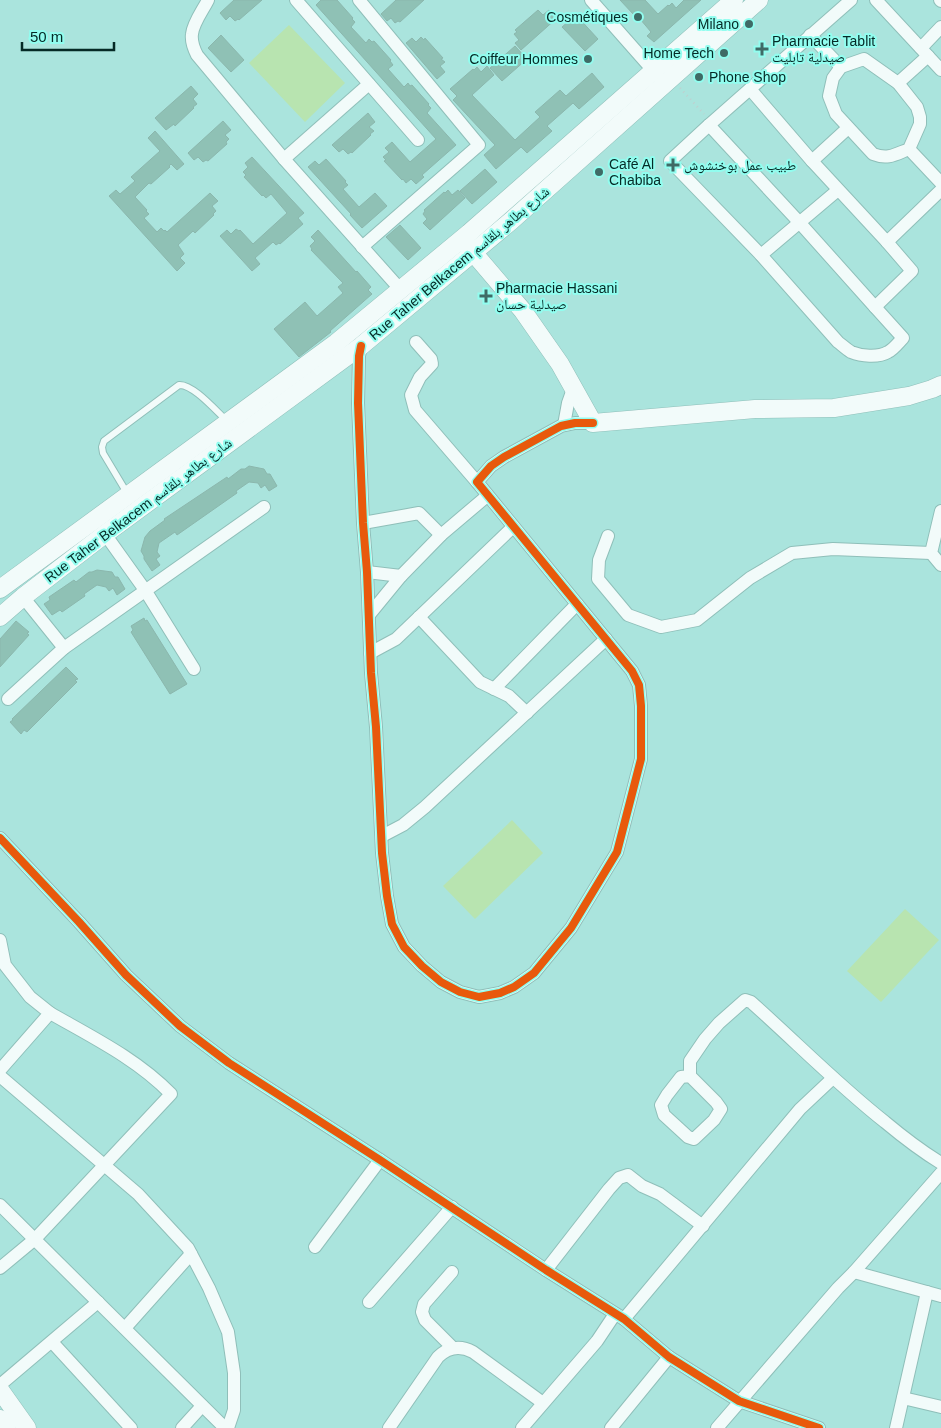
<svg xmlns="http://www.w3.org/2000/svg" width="941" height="1428" font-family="Arial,'Noto Naskh Arabic',sans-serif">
<rect width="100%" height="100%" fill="#aae4dd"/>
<g fill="#b8e4b0">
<path d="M289,25L345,83L305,122L249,63Z"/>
<path d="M512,820L543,853L475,919L443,886Z"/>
<path d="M905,909L939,940L881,1002L847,971Z"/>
</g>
<g fill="#8fc1b5" stroke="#8bb7ad">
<path d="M234,0H262L239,20L238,19L235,21L230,16L226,20L220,13Z"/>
<path d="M321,0H337L353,18L352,19L355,22L351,27L366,43L369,39L372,42L374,41L391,60L390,61L393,65L388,69L404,87L408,83L410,86L412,85L429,104L428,105L431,108L427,113L456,145L422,175L424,177L416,184L411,179L406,183L403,179L402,180L384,161L386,160L383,157L389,152L385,148L392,142L410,162L436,139L316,5Z"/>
<path d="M396,0H424L400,22L398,21L395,23L391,18L387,21L381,14Z"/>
<path d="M620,0H645L658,14L668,5L669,6L672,3L676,8L684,0H701L654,42L647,36L651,32L635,13L634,15Z"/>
<path d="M538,10L543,15L549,10L557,18L521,50L515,43L519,40L514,34L517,32L515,30Z"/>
<path d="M576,15L598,39L585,51L562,27Z"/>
<path d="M221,35L244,60L231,72L208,48Z"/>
<path d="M421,37L424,40L425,38L443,58L441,59L445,62L440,66L445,72L437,79L406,43L412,38L416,42Z"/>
<path d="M515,46L527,59L502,81L490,68Z"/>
<path d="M487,66L494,75L472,95L515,140L540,117L535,112L560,90L566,96L592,73L604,87L579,109L573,103L547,126L552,131L527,153L521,147L496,169L484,155L495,145L453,100L457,96L450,89L473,69L474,70L477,67L481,72Z"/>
<path d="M191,86L198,94L193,99L197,104L193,107L194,108L175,126L174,124L166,130L155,118Z"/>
<path d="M368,113L375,122L369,127L374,131L370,134L371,135L352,153L351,152L348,154L343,149L339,152L332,145Z"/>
<path d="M223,121L231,130L225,135L229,139L226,142L227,144L208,161L206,160L203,162L198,157L194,160L188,153Z"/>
<path d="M155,131L184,164L177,170L171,164L169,166L170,167L151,184L149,183L135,197L147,210L146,211L149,214L144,218L157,232L161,228L164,231L165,230L167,232L210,193L218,201L212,206L216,211L213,214L214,215L195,233L193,231L178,245L184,254L180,258L185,263L177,271L109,196L116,190L120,194L135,181L131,177L160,151L148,138Z"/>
<path d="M252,157L304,213L298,218L303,224L280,244L279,243L276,245L273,242L255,258L260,264L252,271L220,236L227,230L231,234L236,229L239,231L240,230L253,244L287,213L271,194L266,198L263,195L262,196L244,177L246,175L243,172L248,167L245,163Z"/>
<path d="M326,159L346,181L345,182L348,185L343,189L359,207L375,193L387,206L362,228L350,215L351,214L308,167L315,161L319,165Z"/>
<path d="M485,169L497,182L472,204L460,191Z"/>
<path d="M448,190L452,195L458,190L465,198L430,230L423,223L427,219L423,214L425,211L424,210L444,192L445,193Z"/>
<path d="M400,225L421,248L408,260L386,237Z"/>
<path d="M318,230L356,272L357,271L371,287L368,290L372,294L330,331L331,332L299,357L274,329L305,302L317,316L343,293L338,287L343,283L311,250L312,249L310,246L315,241L311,237Z"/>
<path d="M249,466L264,469L267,474H270L277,486L269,491L265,485L261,488L258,483L249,482L236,491L237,493L177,535L175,532L159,543L157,552L160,556L156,559L160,565L152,571L144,559V556L141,551L145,537L150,531L165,520L164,519L227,477L228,479L241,469H245Z"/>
<path d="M97,570L112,572L115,577H118L125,589L117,595L113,588L109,591L106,587L97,585L84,594L85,596L62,612L60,610L52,615L44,604L50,600L49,597L74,580L76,582L89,572H92Z"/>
<path d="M144,618L145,621L147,620L187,684L170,694L131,632L133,630L131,626Z"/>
<path d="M16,621L29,632L27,633L29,635L0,667V639Z"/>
<path d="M66,667L78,679L75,680L77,682L27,732L24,730L21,734L10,722L13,720L12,719Z"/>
</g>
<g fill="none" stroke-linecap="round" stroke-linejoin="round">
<defs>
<path id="lane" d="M127,493L103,453L102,447L104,441L179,385C193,384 216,411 227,421"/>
<g id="street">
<path d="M208,0C203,10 193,23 192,34C191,41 194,49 197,55L284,159L400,289"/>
<path d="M296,0L418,140"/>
<path d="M359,0L479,145L362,247"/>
<path d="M591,0L658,76"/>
<path d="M851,0L709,125L670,161L761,255L838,342C842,345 846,349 851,352C861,356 878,358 888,352C894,349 898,343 903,338L875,307"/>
<path d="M876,0L941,70"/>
<path d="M940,0L941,1"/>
<path d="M810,35L841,67"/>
<path d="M921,48L941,27"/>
<path d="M864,59L898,83L917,107L920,117V124L909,149C896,154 888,160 873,154L836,114L829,96L833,78L841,67Z"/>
<path d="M898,83L928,56"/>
<path d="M750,89L812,161L887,242L941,190"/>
<path d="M709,125L799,222L875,307L912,271L887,242"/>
<path d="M909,149L941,183"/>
<path d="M284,159L369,84"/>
<path d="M812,161L848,128"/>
<path d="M761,255L838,190"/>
<path d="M416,342L431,359L432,364L420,377L411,395L415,410L477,482"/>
<path d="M361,346L359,356L358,403L363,523L367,572L371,673L376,727L382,853L387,896L392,924L404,947L422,966L441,982L460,992L479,997L500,993L514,987L534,973L571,928L617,852L641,759V706L639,685L632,671L477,482L491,466L504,457L561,426L575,423H593"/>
<path d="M564,425L568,403L573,389"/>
<path d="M941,511L931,553L941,565"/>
<path d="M363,523L419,513L441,535"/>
<path d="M105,534L145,590L194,669"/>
<path d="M608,536L599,560L598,579L628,615L661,627L697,620L750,578L792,553L833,549L931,553"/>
<path d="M367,572L401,576L369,615"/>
<path d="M401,576L441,535L487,496"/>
<path d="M23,597L64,648"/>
<path d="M419,617L480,682L509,696L527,713"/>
<path d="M370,653L396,639L513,527"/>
<path d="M494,689L577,604"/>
<path d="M8,699L64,648L264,507"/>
<path d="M382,836L403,825L425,807L606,639"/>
<path d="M0,838L79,922L126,975L180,1026L229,1063L380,1160L546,1270L624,1319L669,1357L739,1401L819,1428"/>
<path d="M0,940L5,965L30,997L50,1013L0,1070"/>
<path d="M0,1076L138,1194L188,1248L209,1288L228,1332L234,1373V1410L228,1428"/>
<path d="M690,1076L681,1077L667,1095L661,1105L664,1115L688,1137L694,1139L714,1120L721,1109L716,1102L690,1076V1061L705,1039L719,1023L745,1000L751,1002C796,1042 838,1085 885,1122C903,1137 921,1151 941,1163"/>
<path d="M0,1205L225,1428"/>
<path d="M315,1247L380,1160"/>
<path d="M0,1268L35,1239L171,1094C137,1059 92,1037 50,1013"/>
<path d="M546,1270L609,1189L619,1178L628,1175L642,1186L660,1194L703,1226"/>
<path d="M452,1272L424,1304L422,1312L425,1320L453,1348"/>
<path d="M854,1272L941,1296"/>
<path d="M369,1302L452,1207"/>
<path d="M624,1319L800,1109L833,1078"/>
<path d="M125,1328L191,1254"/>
<path d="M52,1342L131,1428"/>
<path d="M0,1385L98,1302"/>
<path d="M903,1398L941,1407"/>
<path d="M182,1428L202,1406"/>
<path d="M389,1428L438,1357C448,1347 460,1345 473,1352L543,1403"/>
<path d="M522,1428L597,1341L615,1314"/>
<path d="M611,1428L669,1357"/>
<path d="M717,1428L838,1288L854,1272L941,1173"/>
<path d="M896,1428L927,1292"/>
</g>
<g id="secondary">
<path d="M466,244L523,311L560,364L593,423L755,409L834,408L909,396L932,389L941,385"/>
<path d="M0,589L336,343L469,233L734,0"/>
<path d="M0,617L23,597L105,534L361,346L511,221L759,0"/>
<path d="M0,1390L27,1428"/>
<path d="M0,1419L7,1428"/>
</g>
</defs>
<use href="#lane" stroke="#8fbfb9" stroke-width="8"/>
<use href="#street" stroke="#8fbfb9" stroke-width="14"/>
<use href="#secondary" stroke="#8fbfb9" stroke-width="19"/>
<path stroke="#bfd0cf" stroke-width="2.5" stroke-dasharray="1 4" stroke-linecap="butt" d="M680,88L704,114"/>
<use href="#lane" stroke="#f2fbfa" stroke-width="6"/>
<use href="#street" stroke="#f2fbfa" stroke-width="12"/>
<use href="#secondary" stroke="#f2fbfa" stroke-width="18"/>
<defs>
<g id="cycleway">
<path d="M361,346L359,356L358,403L363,523L367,572L371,673L376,727L382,853L387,896L392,924L404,947L422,966L441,982L460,992L479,997L500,993L514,987L534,973L571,928L617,852L641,759V706L639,685L632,671L477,482L491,466L504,457L561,426L575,423H593"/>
<path d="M0,838L79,922L126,975L180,1026L229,1063L380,1160L546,1270L624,1319L669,1357L739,1401L819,1428"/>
</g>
</defs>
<use href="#cycleway" stroke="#91fdef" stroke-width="11"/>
<use href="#cycleway" stroke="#e8590c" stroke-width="8"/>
</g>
<g fill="#3f6b66" stroke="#91fdef" stroke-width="2">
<circle cx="638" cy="17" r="5"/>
<circle cx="749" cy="24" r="5"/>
<path d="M759.5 41.5h5v5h5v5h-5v5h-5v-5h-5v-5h5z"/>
<circle cx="724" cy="53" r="5"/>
<circle cx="588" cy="59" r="5"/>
<circle cx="699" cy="77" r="5"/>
<path d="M670.5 157.5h5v5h5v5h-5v5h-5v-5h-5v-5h5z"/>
<circle cx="599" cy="172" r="5"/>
<path d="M483.5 288.5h5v5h5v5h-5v5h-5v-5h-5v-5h5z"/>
</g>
<g text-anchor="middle" stroke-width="4" stroke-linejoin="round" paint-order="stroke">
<g font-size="14" fill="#052a26" stroke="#91fdef" text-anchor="start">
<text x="628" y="22" text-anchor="end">Cosmétiques</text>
<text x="739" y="29" text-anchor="end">Milano</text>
<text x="772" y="46">Pharmacie Tablit<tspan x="772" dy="16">صيدلية تابليت</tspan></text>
<text x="714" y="58" text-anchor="end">Home Tech</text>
<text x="578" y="64" text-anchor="end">Coiffeur Hommes</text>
<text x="709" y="82">Phone Shop</text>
<text x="609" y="169">Café Al<tspan x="609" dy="16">Chabiba</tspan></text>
<text x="684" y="170">طبيب عمل بوخنشوش</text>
<text x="496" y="293">Pharmacie Hassani<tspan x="496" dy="16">صيدلية حسان</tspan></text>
</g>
<g font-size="14" fill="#052a26" stroke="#91fdef">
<text transform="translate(459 263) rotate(-40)" y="5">Rue Taher Belkacem شارع بطاهر بلقاسم</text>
<text transform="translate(138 510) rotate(-37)" y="5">Rue Taher Belkacem شارع بطاهر بلقاسم</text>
</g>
</g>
<path d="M22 42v8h92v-8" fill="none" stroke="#052a26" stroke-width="2.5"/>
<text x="30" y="42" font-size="15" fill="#052a26" stroke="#91fdef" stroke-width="4" paint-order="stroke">50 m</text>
</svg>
